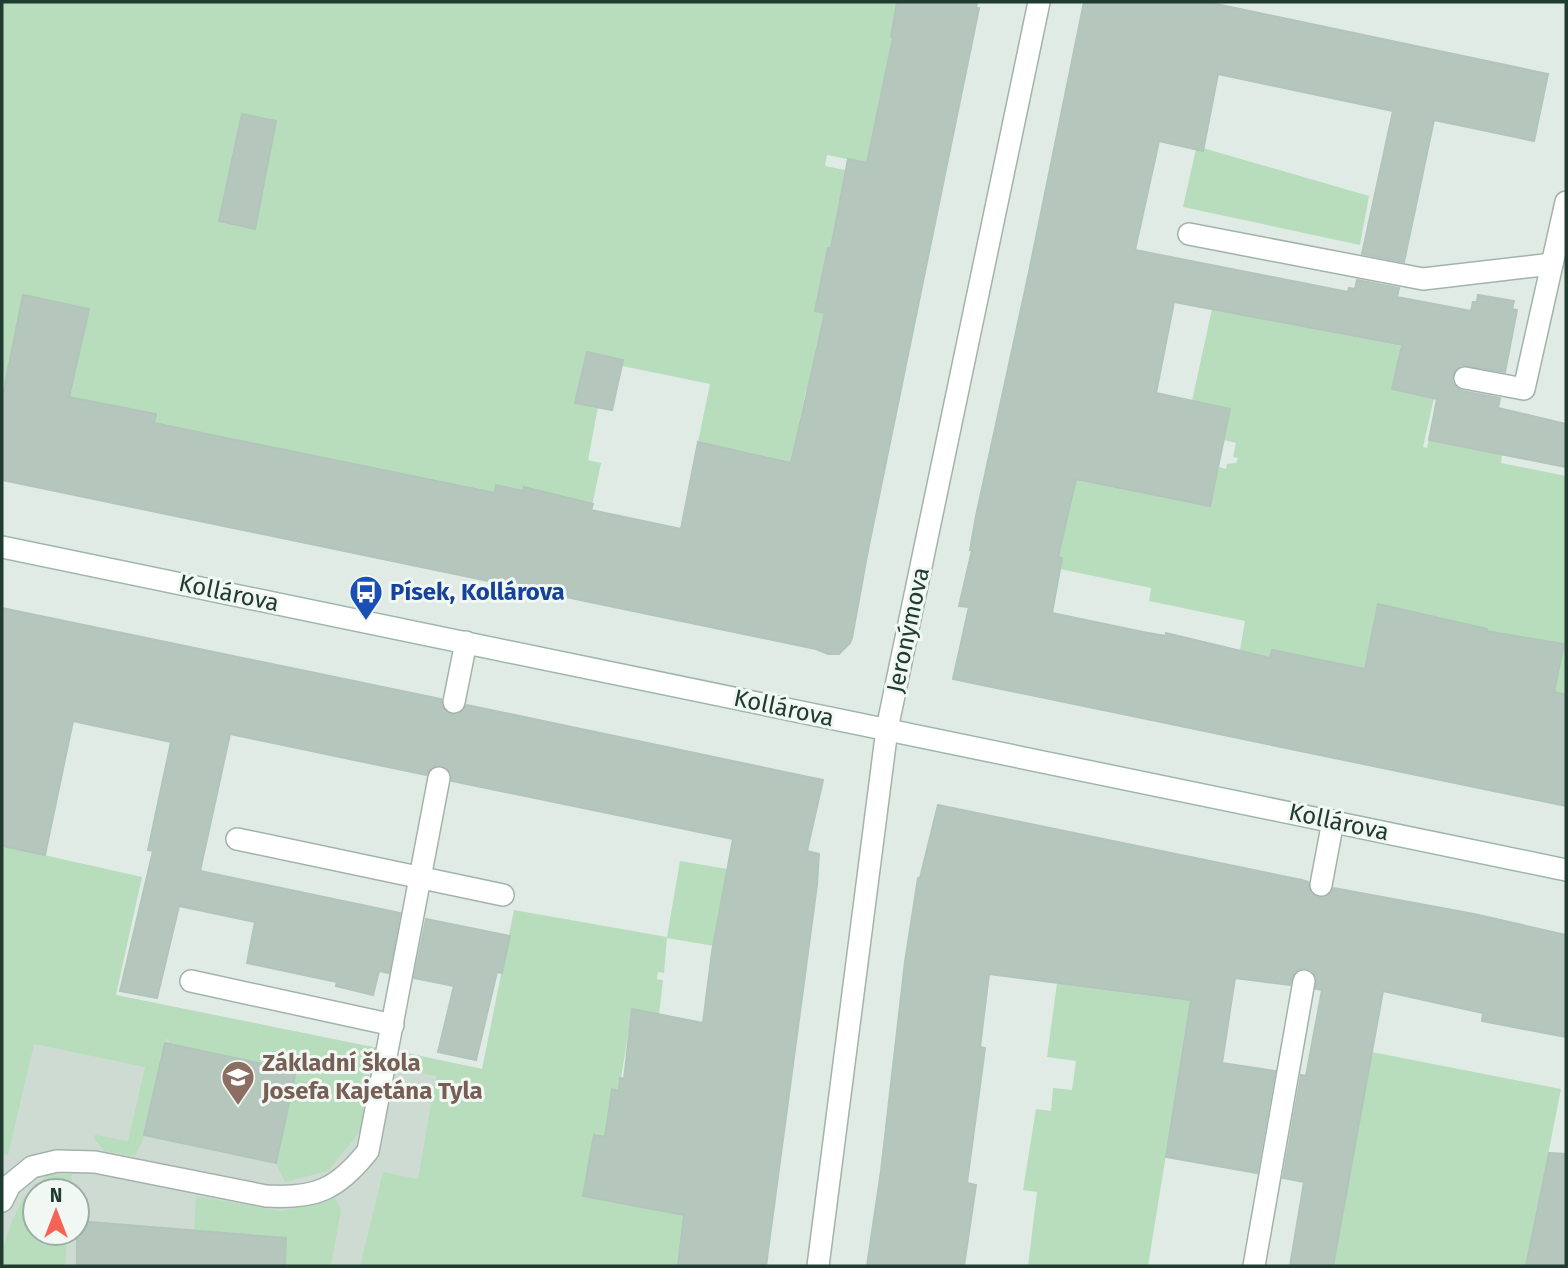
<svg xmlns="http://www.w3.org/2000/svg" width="1568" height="1268" font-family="'Fira Sans',sans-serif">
<rect width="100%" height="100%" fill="#e0ebe5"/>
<path fill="#cedbd3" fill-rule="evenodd" d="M116,995L482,1069L441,1266H2V1036ZM35,1191H77V1233H35Z"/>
<g fill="#b8ddbd" fill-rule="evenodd">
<path d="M2,2H897L891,37L893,38L867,163L827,155L825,166L865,174L831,248H828L815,311L830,314C819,340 810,363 814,391L806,390L791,463L698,442L710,384L622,366L623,359L587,352L575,402L598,407L588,460L601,463L592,506L525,487L523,491L496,486L495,493L171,426L170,429L69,399L2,385Z"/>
<path d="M1203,148L1369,196L1360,245L1183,207L1196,149Z"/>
<path d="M1212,309L1401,346L1393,389L1434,398L1423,447L1427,448L1429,440L1502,454L1501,463L1566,476V695L1561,694L1559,702L1364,669L1272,650L1270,658L1240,650L1245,621L1149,601L1151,588L1060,569L1062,558L1053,557L1071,478L1210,505L1219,467L1226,469L1227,464L1236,463L1238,458L1233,457L1236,443L1224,440L1230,409L1192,401Z"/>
<path d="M2,741L56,752L35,853L142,877L116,995L377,1048L363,1128L328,1171L285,1182L276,1163L295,1071L169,1044V1040L166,1039L144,1138L135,1156L104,1151L93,1137L95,1135L128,1141L145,1067L34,1044L8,1155L2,1154Z"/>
<path d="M680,861L739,871L735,891L724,889L717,921L720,924L729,926L726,948L667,938L664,973L658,972L657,979L663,980L659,1015L632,1010L619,1091L612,1090L609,1107L697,1122L693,1153L683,1152L681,1166L690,1167L687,1184L678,1183L676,1195L687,1196L678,1266H360L383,1172L418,1179L436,1076L401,1069L407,1053L482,1069L514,910L667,937ZM594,1135L668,1148L662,1179L630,1173L624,1203L583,1196Z"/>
<path d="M1057,983L1191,1000L1148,1266H1028L1037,1192L1023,1190L1036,1109L1051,1111L1053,1088L1072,1090L1076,1061L1047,1057Z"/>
<path d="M1372,1052L1561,1089L1526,1266H1333Z"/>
<path d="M72,1174L71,1191H35V1233H68L65,1266H2V1251L12,1221L24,1197L47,1175Z"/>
<path d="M196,1196L281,1211L321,1203L335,1198L341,1210L331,1266H274L276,1237L194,1231Z"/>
</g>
<g fill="#b5c6bd" stroke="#b2c5ba" stroke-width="2">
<path d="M897,2H977L976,8H979L868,550L852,638L850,643L839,654H828L816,649L2,480V399L23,295L89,309L69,397L156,414L154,423L495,493L496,485L523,491L524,487L593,504L591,510L681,529L698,442L791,463L825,313L815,311L828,248H831L848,159L867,163L893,38L891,37Z"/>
<path d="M1084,2H1207L1548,74L1534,141L1434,120L1404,262L1362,254L1393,111L1218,74L1203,151L1159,141L1135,250L1348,292L1349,288L1355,289L1357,280L1399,288L1397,297L1471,311L1473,302H1477L1478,295L1514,301L1512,309L1517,310L1505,372L1461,365L1455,370L1452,382L1456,387L1462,391L1500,398L1498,408L1566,424V467L1429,440L1437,399L1392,389L1402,345L1174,302L1156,393L1230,409L1210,506L1076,479L1058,557L1062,558L1052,613L1143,632L1166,636V633L1270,658L1272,650L1365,669L1378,604L1487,629L1486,631L1564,644L1554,692L1566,695V806L953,679L969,607L959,606L972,550H970L976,516L1029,272Z"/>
<path d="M242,114L276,121L255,229L219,221Z"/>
<path d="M587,352L623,360L612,410L575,403Z"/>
<path d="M2,608L441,699L442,707L451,715L459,714L467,705L823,780L807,851L819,854L817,885L766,1266H678L684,1215L583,1196L594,1135L605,1137L612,1089L619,1091L620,1078L624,1079L632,1009L703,1023L712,952L733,839L452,781L451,773L442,765L434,766L426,775L230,734L200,871L400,913L389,973L379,971L373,995L336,986L337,982L247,963L255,922L179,906L157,998L120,991L153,851L148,850L171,742L73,721L45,855L2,846Z"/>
<path d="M938,805L1302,880L1308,882L1309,890L1318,898L1326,897L1334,888L1474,914L1566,935V1037L1482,1021L1483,1013L1383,991L1333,1266H1290L1304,1182L1283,1178L1301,1075L1306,1076L1322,990L1316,989V977L1313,971L1307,968L1299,969L1294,973L1290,985L1235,978L1222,1063L1275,1071L1257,1173L1166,1157L1191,1000L989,974L980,1047L985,1048L967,1183L976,1185L964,1266H867L881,1171L905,962L918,878H920Z"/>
<path d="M426,919L510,936L502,973L497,972L476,1060L438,1052L454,986L414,978Z"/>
<path d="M165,1043L296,1071L276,1163L144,1135Z"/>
<path d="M1549,1153L1566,1154V1266H1526Z"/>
<path d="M77,1221L286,1238L285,1266H77Z"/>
</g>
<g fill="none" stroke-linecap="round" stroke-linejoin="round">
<defs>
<g id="lane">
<path d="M1189,234L1423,279L1552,264"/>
<path d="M1465,378L1524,389L1566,202"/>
<path d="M454,702L466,642"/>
<path d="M237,839L503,895"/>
<path d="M1321,885L1333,821"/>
<path d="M191,981L393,1025"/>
<path d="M2,1201L10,1185L32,1167L57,1161L95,1162L266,1196C315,1199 337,1190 368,1151L439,778"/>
<path d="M1254,1266L1304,981"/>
</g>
<path id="street" d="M818,1266L887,729L1039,2"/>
<path id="secondary" d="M2,547L1566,870"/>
</defs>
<use href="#lane" stroke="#a3b3ab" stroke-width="24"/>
<use href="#street" stroke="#a3b3ab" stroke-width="24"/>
<use href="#secondary" stroke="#9eb7ab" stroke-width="24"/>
<use href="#lane" stroke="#fff" stroke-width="21"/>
<use href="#street" stroke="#fff" stroke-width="21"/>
<use href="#secondary" stroke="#fff" stroke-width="21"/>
</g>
<defs>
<symbol id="bus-pin" viewBox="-11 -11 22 30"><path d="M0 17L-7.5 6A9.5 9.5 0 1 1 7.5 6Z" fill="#1a4fb4" stroke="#f1f8f3"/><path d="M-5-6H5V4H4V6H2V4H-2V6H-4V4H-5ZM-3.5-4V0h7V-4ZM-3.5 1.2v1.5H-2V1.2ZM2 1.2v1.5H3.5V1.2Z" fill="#fff"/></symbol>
<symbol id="school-pin" viewBox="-11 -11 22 30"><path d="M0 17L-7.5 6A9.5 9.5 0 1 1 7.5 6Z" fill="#8d6e63" stroke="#f1f8f3"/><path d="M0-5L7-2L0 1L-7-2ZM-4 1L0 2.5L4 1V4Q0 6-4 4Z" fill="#fff"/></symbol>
</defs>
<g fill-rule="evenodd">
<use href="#bus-pin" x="347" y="573" width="38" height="52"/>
<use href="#school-pin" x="219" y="1058" width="38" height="52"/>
</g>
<g text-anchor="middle" stroke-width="6" stroke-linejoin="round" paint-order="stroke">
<g font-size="24" font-weight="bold" fill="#164399" stroke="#f1f8f3" text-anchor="start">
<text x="390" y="600">Písek, Kollárova</text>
</g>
<g font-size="24" fill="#203c30" stroke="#f1f8f3">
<text transform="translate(229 593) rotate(12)" y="8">Kollárova</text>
<text transform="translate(908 630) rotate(-78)" y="8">Jeronýmova</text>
<text transform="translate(784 708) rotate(12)" y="8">Kollárova</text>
<text transform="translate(1339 822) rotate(12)" y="8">Kollárova</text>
</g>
<g font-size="24" font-weight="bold" fill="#785e54" stroke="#f1f8f3" text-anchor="start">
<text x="262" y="1071">Základní škola<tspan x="262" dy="28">Josefa Kajetána Tyla</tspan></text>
</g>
</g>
<rect width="1568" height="1268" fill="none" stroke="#203c30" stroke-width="7"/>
<g transform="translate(56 1212)"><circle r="33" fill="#f1f8f3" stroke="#9dada5" stroke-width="2"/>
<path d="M0-5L12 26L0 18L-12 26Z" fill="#f46455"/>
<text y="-10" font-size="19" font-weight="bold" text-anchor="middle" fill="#203c30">N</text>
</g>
</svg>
